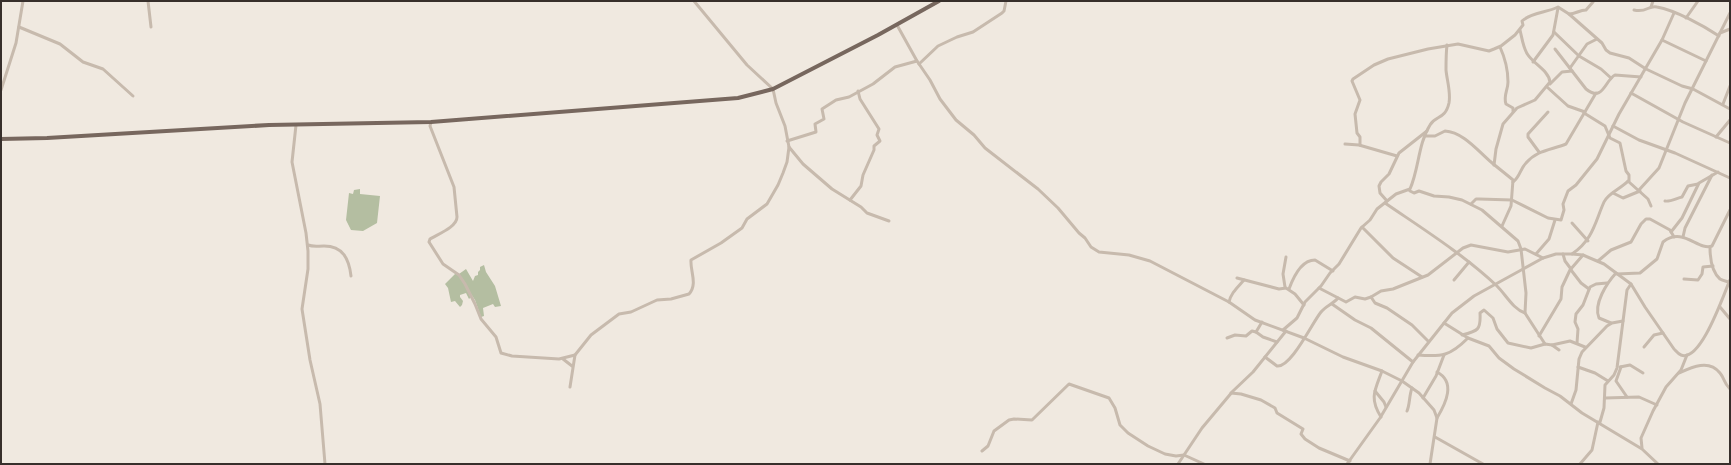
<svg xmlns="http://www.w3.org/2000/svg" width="1731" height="465" font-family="Barlow,sans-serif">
<rect width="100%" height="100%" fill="#f0e9e0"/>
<g fill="#b4bea1">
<path d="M360,189V194L380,196L377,223L363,231L351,230L346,220L349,193L353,194L354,190Z"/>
<path d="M484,265L486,272L495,286L501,306L495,307L493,304L483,308L484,316L481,317L475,300L465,285L471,297L469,299L466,293L460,295V297L463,301L462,305L460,307L455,301L451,302L448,288L445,284L455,274H459L466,269L473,281L475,276L478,275V272L480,270V267Z"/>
</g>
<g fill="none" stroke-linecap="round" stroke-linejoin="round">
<g stroke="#c7baad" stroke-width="3">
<path d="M148,1L151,27"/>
<path d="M1651,7L1653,1"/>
<path d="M1634,10C1647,13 1648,5 1657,7C1675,10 1704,26 1719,36"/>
<path d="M1569,14C1576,14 1579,10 1586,10L1593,2"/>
<path d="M1686,18L1698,1"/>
<path d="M897,25L917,61L930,80L940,99L956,120L974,135L985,148L1038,189L1058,208L1079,233L1085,238L1091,247L1099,252L1129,255L1150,261L1229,302L1255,320L1304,338L1343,357L1382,371L1402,381L1419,393L1434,410L1437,418L1430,464"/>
<path d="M19,27L60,44L83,62L103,69L133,96"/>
<path d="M1554,32L1579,56L1601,69L1611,78"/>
<path d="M1720,33L1730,29"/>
<path d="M1662,40L1706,61"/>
<path d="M1500,47C1505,58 1508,70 1508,82C1508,90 1503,96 1506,104L1513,108V111"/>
<path d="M1555,49L1586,89C1603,103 1605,80 1615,75L1641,77"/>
<path d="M1533,62L1553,35L1558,8"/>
<path d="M919,64L938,46L957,37L973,32L1002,13L1004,11L1006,1"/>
<path d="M1570,68L1587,44L1597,39"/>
<path d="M1550,84L1562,72L1572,71"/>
<path d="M1547,87L1568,106L1585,112"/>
<path d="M1,90L16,43L23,1"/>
<path d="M1631,93L1683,122L1730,143"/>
<path d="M1723,104L1730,86"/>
<path d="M1584,113L1605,126L1610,138L1620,143L1626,171L1629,175V182L1648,199L1651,206"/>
<path d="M431,122L430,126L454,187L457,217C457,227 438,234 430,239L429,242L443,264L459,275L465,284L475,304L481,319L496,337L501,353L512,356L559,359L575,355"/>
<path d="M296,125L292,162L306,233L308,251V269L302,309L310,360L320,404L325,464"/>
<path d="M1613,126L1639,140L1675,153L1730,178"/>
<path d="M1425,136H1435L1445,131C1463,132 1478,151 1491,162C1498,168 1506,174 1513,180L1511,206L1502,226"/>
<path d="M1716,137L1730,120"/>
<path d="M787,141L816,132L815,124L824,119L822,109L836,100L849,97L873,84L895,67L917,61"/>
<path d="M1345,144L1359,145L1397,156"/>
<path d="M1360,145V137L1357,133L1355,114L1360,100L1352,81L1353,79L1374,65L1388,59L1428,49L1458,44L1489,51L1494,49L1501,46L1515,35L1523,25L1522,21C1532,12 1546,13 1558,7L1569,14L1602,43L1606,50L1610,53L1629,58L1646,69L1682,86L1693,89L1730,109"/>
<path d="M789,147L803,164L832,189L861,207L867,213L889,221"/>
<path d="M1539,152L1528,137V134L1548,112"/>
<path d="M1494,165L1496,149L1503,124L1517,108L1535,100L1550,82C1549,71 1534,64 1528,55C1523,48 1522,38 1520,30"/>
<path d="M1513,182C1520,177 1520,169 1526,163C1537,150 1551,150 1566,144L1596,93"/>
<path d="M1639,190L1659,168L1685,103L1730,13"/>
<path d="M1410,191L1414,193L1419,191L1434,196L1449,197L1462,200L1482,210L1518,241L1521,249L1526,293L1525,313L1545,344"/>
<path d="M1613,193L1623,198L1640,191"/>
<path d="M850,200L861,186L863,175L874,150V146L880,141L877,135L879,129L860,99L858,91"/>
<path d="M1387,201L1380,193L1379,186L1381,182L1389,174L1399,153L1427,131"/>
<path d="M1665,201C1670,202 1677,198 1682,197L1688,186L1698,184"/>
<path d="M1385,203C1423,229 1463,254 1497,286C1506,295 1513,309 1525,313"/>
<path d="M1471,204L1476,199H1479L1512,200L1548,218L1561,220L1564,210L1563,204L1568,191L1576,185L1597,159L1619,114L1662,40L1674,13"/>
<path d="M1572,223L1588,241"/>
<path d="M1362,227L1393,258L1422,277"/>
<path d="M1671,232L1682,218L1699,183L1718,172"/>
<path d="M1683,237L1685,228L1712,175"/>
<path d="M308,245C313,247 317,246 324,246C343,246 349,259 351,276"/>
<path d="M1710,247C1710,258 1712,272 1720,279C1723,281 1726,281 1729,282"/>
<path d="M1536,254L1549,239L1555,220"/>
<path d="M1563,254L1565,261L1571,269"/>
<path d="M1572,254C1593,240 1595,222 1604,202C1608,193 1622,188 1628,181"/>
<path d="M1598,261L1611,250L1631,242L1641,224L1646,219H1650L1670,230L1674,237"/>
<path d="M1571,270L1581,283L1589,289"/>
<path d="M1617,274L1640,273L1657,259L1663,242C1683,226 1698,251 1712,246L1730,210"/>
<path d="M1237,278L1279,289L1286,288L1295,294L1304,305"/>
<path d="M1684,279L1698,280L1702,274L1703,267L1713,266"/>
<path d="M1454,280L1469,262"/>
<path d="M1285,287L1283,274L1286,257"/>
<path d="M1319,288L1346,302L1355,297L1365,299L1371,297L1381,291L1393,289L1428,275L1463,248L1471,245L1508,252L1525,249L1543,258"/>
<path d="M1289,289C1293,278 1301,260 1315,260L1333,271"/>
<path d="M1371,297L1375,303L1387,308L1412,325L1428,341"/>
<path d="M1229,302C1231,293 1237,288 1244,280"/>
<path d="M1332,304L1355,320L1371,328L1413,362"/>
<path d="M1720,307L1730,319"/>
<path d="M1444,323L1468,338L1489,346L1499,358L1514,369L1545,388L1560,396L1582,413L1642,449L1658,464"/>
<path d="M1611,323L1599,318C1593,304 1607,283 1616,273"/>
<path d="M1283,330L1297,318L1305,302L1321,286L1330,273L1339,264L1361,228L1370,220L1377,209L1396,194L1410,189C1419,169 1418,144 1430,125C1436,115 1445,120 1449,103C1451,92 1447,81 1446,70C1446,62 1446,53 1447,45"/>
<path d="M1256,332L1263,337L1277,342"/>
<path d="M1462,335C1478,331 1481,330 1480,313L1484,310L1493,318L1497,329L1508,343L1531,348L1545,344L1552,345L1559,350"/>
<path d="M1539,336L1561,299L1562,287L1570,270L1583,255"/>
<path d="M1227,338L1235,335L1246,336L1252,331L1256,332L1262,322"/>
<path d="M1577,343L1578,329L1575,322L1576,314L1583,305L1590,287L1596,284L1607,283"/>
<path d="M1552,345L1570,341L1585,347"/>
<path d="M1644,347L1654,335L1663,333"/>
<path d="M1418,355C1442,357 1450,356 1468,338"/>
<path d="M1265,357L1277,366C1291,368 1312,323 1321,312C1326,306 1333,304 1338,298"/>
<path d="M563,359L572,366"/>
<path d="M1578,367L1595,373L1608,381"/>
<path d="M1620,367L1630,365L1643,373"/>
<path d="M1621,367L1616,381L1627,397"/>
<path d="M1679,373C1692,367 1709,359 1720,373C1725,379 1723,382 1730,389"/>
<path d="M570,387L575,355L591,335L619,314L631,312L657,300L671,299L689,294C698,284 690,271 691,260L721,243L742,228L747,219L767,204L778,185L783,173L787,162L789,147L785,126L776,103L773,89L747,65L694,1"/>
<path d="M1375,391L1384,402L1386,407"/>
<path d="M1231,393L1241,394L1261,400L1275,408L1277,413L1303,429L1301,434L1305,439L1319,448L1350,461"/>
<path d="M1423,398L1436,376L1444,355"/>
<path d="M1605,398L1639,397L1657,405"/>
<path d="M1571,404L1576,390L1579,359L1582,352L1607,326L1612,323L1623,321"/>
<path d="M1407,411C1410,404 1409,396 1412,388"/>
<path d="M1381,417C1369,398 1375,390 1382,371"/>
<path d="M1437,418C1446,403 1456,382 1437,372"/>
<path d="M1600,422L1604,408L1605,385L1614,375L1617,368L1627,290L1631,284"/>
<path d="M1435,437L1483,464"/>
<path d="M1642,448L1641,438L1653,411L1666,387L1681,370L1687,355"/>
<path d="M982,451L988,446L994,431L1009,420L1014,419L1032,420L1069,384L1109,398L1115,408L1120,425L1128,433L1148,446L1165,454L1176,456L1184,455L1204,464"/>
<path d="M1178,464L1202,428L1233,391L1253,372L1286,331"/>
<path d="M1347,464L1380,418L1413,362L1452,313L1474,296L1543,258L1556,254H1572L1583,255L1604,264L1631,284L1645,307L1674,349C1676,351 1678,354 1681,355C1701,363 1724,293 1730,280"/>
<path d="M1580,464L1592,450L1598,422"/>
</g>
<path stroke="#77675e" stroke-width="4" d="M1,139L47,138L269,125L431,122L738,98L773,89L878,35L939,1"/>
</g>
<rect width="1731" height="465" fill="none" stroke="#372f2b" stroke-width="4"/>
</svg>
